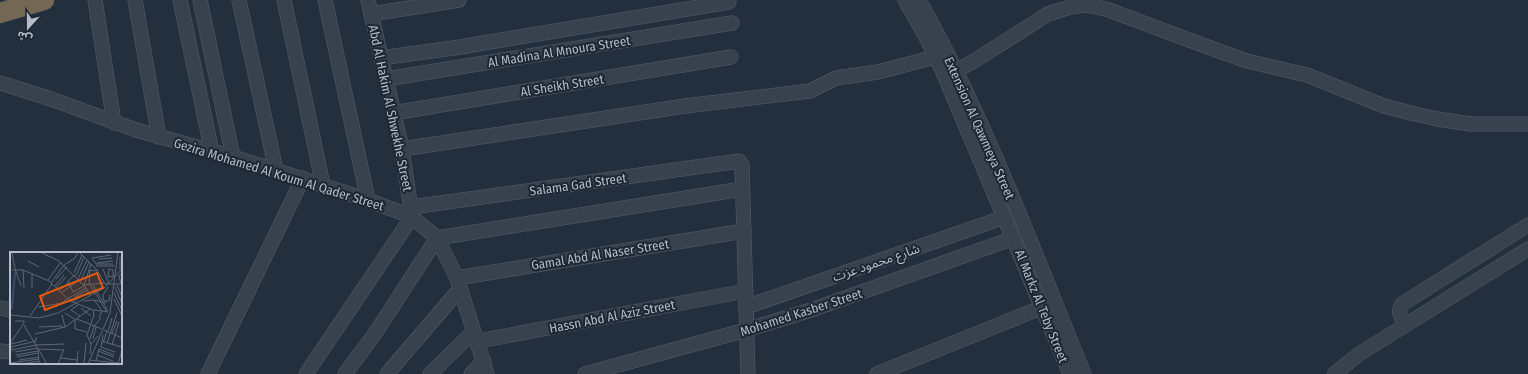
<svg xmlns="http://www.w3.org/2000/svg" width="1528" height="374" font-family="'Fira Sans Condensed','Noto Sans Arabic',sans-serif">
<rect width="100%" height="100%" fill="#242f3e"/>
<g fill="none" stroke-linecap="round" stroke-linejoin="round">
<defs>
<g id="minor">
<path d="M95,0L114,123"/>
<path d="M135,0L159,137"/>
<path d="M180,0L212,152"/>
<path d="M200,0L233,157"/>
<path d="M239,0L276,170"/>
<path d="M284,0L323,185"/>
<path d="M325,0L368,200"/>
<path d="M905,0L925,35L943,72L1070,374"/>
<path d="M919,0C985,118 1033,249 1084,374"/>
<path d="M371,14L459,0"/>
<path d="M381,58L460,47L729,2"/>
<path d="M956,71L974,61L1048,14L1070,7L1085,5L1106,9L1216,50L1247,61L1307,75L1384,106L1411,113L1437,119L1471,124H1528"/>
<path d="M386,79L732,23"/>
<path d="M0,83L51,99L136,130L233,157L368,200L412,217L437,238L457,278L487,374"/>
<path d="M393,113L731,57"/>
<path d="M402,149L685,106L810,91L836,78L878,72L935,57"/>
<path d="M412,207L739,161L742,165L748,374"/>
<path d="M457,278L744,231"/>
<path d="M746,307L1005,217"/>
<path d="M0,308L11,310"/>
<path d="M1405,325C1401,317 1397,311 1402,304L1528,225"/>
<path d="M478,341L746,291"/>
<path d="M0,351L11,352"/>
<path d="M208,374L303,178"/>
<path d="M306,374L412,217L402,149L368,0"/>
<path d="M345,374L376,332L437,238L742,189"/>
<path d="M387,374L459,290"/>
<path d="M430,374L474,331"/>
<path d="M471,374L484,361"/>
<path d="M585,374L746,330L814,309L1014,238"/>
<path d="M877,374L1043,307"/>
<path d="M1334,374L1359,354L1528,249"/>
</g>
<path id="highway" d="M0,13L44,0"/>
</defs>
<use href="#minor" stroke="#565f6c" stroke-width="15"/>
<use href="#highway" stroke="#434c59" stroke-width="21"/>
<use href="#minor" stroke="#38414e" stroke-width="14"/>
<use href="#highway" stroke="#746855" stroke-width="20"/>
</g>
<g text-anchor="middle" stroke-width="4" stroke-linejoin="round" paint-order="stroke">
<g font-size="13" fill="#b4bcc9" stroke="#1d2633">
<text transform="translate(559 51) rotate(-9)" y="5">Al Madina Al Mnoura Street</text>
<text transform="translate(562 85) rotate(-9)" y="5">Al Sheikh Street</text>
<text transform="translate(391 108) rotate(78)" y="5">Abd Al Hakim Al Shwekhe Street</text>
<text transform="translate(980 128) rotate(66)" y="5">Extension Al Qawmeya Street</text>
<text transform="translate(279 174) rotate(17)" y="5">Gezira Mohamed Al Koum Al Qader Street</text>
<text transform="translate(578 184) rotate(-8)" y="5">Salama Gad Street</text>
<text transform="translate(600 254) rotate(-9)" y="5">Gamal Abd Al Naser Street</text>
<text transform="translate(876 262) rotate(-19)" y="5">شارع محمود عزت</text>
<text transform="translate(1042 306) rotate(68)" y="5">Al Markz Al Teby Street</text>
<text transform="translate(801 312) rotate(-18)" y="5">Mohamed Kasber Street</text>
<text transform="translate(612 316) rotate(-11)" y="5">Hassn Abd Al Aziz Street</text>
</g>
</g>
<g transform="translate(10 252)">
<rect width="112" height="112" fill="#242f3e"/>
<path fill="none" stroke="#394c67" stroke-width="2" d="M2,57L5,20"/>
<path fill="none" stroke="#5e6776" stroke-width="1" d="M2,0L5,17M30,0L49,9L73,33L94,31M69,0L87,18L95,32H112M110,5V18M89,7L102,6M18,9L29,15M87,11L103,9M86,12L82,6L101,3M86,12H103M0,14V34M86,14H104M5,17L11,34M93,17L99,32M2,18H13L39,29L60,49L83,58L84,63L77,83L81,92M13,18L14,36M64,21L72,3M22,22V36M65,23L58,29L63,40L74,34M66,24L74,5M103,24V18L99,17L98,25L105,24M46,27L57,15M68,27L77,8M38,28L51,10M70,30L79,10M41,31L54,13L64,7L69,0M111,32L109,24L112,20M79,33L80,18L88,19M80,33L97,60M83,33L98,59M107,33L112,45M45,34L54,23M98,35L93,43L94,49H99L100,43M105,35L112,52M46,36L56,25M49,39L59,30M51,41L69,28M104,41L112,58M80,43L74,33L81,12M65,45L77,38M57,47L76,36M104,47L111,62M73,49L84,48L96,51M85,49L92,59L89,66M62,50L79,40M68,53L61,58L70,64M28,55L52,51L56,47M71,56L81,64M84,58L98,60M55,61L66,68M0,63L29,66L48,61L94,36L112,17M52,63L55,75M20,64L42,32M67,67L92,77M65,68V77L77,80M14,73L37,112M29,75L52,74V76M94,78L112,86M98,79L102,66M102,81L107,69M25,82L55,75L80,57M80,87L84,74L91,66M83,87L86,75M1,90L14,71V69H5M94,90L112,95M93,91L97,79M97,91L107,61M1,92L17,88M26,93L54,92M102,93L109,70M1,95L26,89V85M91,95L93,83M91,95L105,100M2,98L26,93M88,99L104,105M5,100L28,96M80,102L81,92L88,84M6,103L28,99M87,103L103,109M7,105L28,101M51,106L67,108M9,108L29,105M79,108L108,111M86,109L89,97L104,103M0,111L29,107M0,112L1,96M12,112L29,109M29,112L28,97L54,98M48,112L54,97M67,112L68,99M74,112L76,91M78,112L100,61L108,0M108,112L112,98"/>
<path fill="#e8590c" fill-opacity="0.15" stroke="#e8590c" stroke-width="2" d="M87,21L93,36L35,58L30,44Z"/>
<rect width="112" height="112" fill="none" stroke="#b4bcc9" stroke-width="2"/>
</g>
<g transform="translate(28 28) rotate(201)" stroke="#1d2633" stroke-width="3" paint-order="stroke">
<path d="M0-3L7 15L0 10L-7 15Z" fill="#b4bcc9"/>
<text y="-6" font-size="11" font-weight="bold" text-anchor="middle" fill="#b4bcc9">ش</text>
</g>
</svg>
